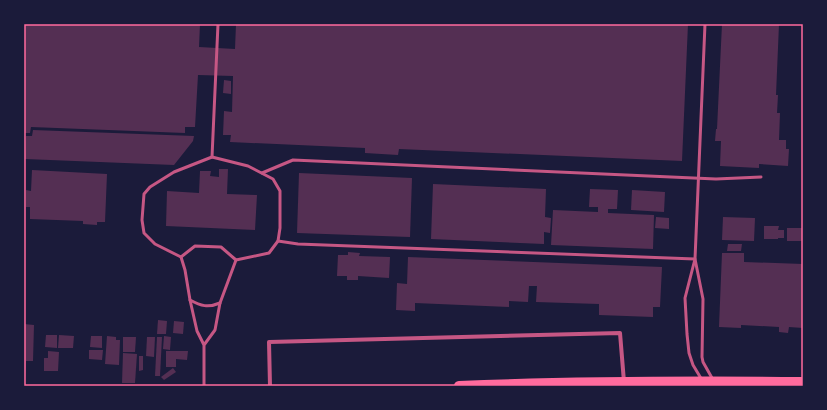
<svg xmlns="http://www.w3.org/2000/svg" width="827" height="410" font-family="Manrope,sans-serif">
<rect width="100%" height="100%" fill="#1b1b3a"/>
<g fill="#542f53">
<path d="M24,24H200L199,47L235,49L236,24H688L682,161L399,149L398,155L365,153V148L230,142L231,135H223L224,111L232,112L233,76L198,75L195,127H185V133L31,127L30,133H24Z"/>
<path d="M722,24H779L776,95H778L777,113H780L779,140H786V149H789L788,166L759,164V168L720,166L721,141H715L716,129H717Z"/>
<path d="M224,80L231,81V94L223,93Z"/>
<path d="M33,130L194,136L193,141L174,165L25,159L26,136H32Z"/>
<path d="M219,169H228L227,194L257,195L255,230L166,226L167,191L199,193L200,171H211L210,176L219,177Z"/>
<path d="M32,170L107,174L105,222H97V225L83,224V221L30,219V207H26V190L31,191Z"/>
<path d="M299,173L412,178L410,237L297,233Z"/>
<path d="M433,184L546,189L545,217L551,218L550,233L544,232V244L431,239Z"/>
<path d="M590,189L618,190L617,209H608V213L654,215L653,249L551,245L553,210L598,212V207H589Z"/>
<path d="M632,190L665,192L664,212L631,210Z"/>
<path d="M656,217L669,218V229L655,228Z"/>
<path d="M723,217L755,218L754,241L722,240Z"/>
<path d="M764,226H779L778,230H784V238H778V239H764Z"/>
<rect x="787" y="228" width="16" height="13"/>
<path d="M728,244H742L741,251H727Z"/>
<path d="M348,252L360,253L359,256L390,257L389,278L358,276V280H347V276H337L338,255H348Z"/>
<path d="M722,253H744V262L803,264V328L789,327L788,333L779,332V327L741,325V328L719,327Z"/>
<path d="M408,257L662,267L660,307H653V317L599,315V304L536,302L537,286H529L528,302L509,301V307L415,303V311L396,310L397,283L407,284Z"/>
<path d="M158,320L167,321L166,334H157Z"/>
<path d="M174,321L184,322L183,334L173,333Z"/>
<path d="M24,324L34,325L33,361H26L25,377H24Z"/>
<path d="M46,335H57V348L45,347Z"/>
<path d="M59,335L74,336L73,348H58Z"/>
<path d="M91,336H102V348L90,347Z"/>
<path d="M107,336L116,337V340H120L119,365L105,364Z"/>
<path d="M164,336L171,337L170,350L163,349Z"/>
<path d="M123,337H136L135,352H123Z"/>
<path d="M147,337H155L154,357L146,356Z"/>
<path d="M157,337H162L160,376H155Z"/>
<path d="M89,350H103L102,360L89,359Z"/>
<path d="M48,351L59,352L58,371H44V358H48Z"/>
<path d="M166,351H188L187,360L176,359V367H166Z"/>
<path d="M123,353L137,354L135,383H122Z"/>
<path d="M139,356H143V370L139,371Z"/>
<path d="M173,368L176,372L164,380L161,377Z"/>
</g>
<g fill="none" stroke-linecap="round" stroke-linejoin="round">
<g stroke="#c65784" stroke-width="3">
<path d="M705,24L695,259L703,299L702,357L703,362L712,378"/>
<path d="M212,157L218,24"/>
<path d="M262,173L293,160L716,179L761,177"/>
<path d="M278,241L298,244L695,259L685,298L687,334L689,353L693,365L702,380"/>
<path d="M181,257L195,246L221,247L236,260"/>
<path d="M190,300C201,306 208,308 220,303"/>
<path d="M204,386V345L197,331L190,300L185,270L181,257L155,244L144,233L142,220L144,194L150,187L174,172L212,157L248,166L273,179L280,191V228L278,241L269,253L236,260L220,303L215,330L204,345"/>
</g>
<path stroke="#c65784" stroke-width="4" d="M270,386L269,342L620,333L624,382"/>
<path stroke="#ff6b9d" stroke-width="10" d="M459,386C574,381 689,381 803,382"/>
</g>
<rect width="827" height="410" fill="none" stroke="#1b1b3a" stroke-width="50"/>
<rect x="25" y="25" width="777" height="360" fill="none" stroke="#ff6b9d" stroke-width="1.5"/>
</svg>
